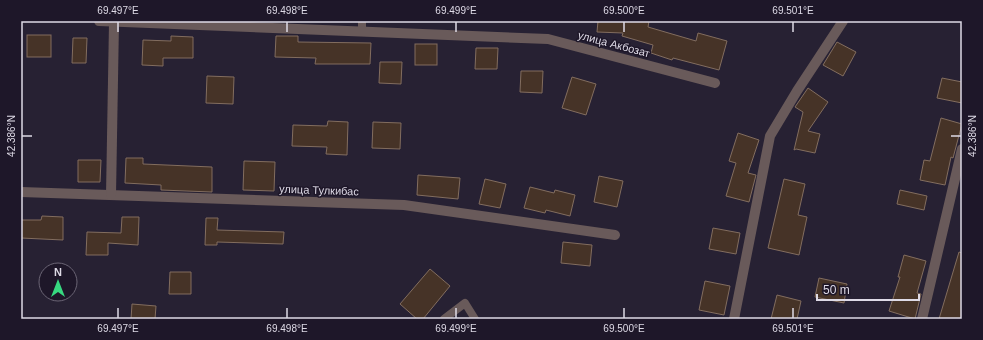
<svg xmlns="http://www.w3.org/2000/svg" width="983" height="340" font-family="Helvetica,sans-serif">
<rect width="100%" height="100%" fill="#272133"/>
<g fill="#463327" stroke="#826d5f">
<path d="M598,21H649L648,27L696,41L698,33L727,41L719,70L673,58L672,60L651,53L653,45L622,36L623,33L597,32Z"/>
<rect x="27" y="35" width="24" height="22"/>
<path d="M171,36L193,37V58H163V66L142,65L143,40L171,41Z"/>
<path d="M276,36H298V42L371,43L370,64H315L316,58L275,57Z"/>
<path d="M73,38H87L86,63H72Z"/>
<path d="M837,42L856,52L843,76L823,65Z"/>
<rect x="415" y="44" width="22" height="21"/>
<path d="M476,48H498L497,69H475Z"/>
<path d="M380,62H402L401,84L379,83Z"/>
<path d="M521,71H543L542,93L520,92Z"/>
<path d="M207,76L234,77L233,104L206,103Z"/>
<path d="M572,77L596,84L586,115L562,108Z"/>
<path d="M942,78L962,82V103L937,98Z"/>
<path d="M808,88L828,102L808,131L820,134L815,153L796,149L794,150L803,112L795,107Z"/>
<path d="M941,118L962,124L953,158L951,157L945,185L920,180L924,160L930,161Z"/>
<path d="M328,121L348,122L347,155L326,154L327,147L292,146L293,125L327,126Z"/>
<path d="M373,122L401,123L400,149L372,148Z"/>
<path d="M738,133L759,140L748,173L756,175L749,202L726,196L736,163L729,161Z"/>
<path d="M126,158H143V164L212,167V192L161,190V185L125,183Z"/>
<path d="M78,160H101L100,182H78Z"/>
<path d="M244,161L275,162L274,191L243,190Z"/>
<path d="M418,175L460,178L458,199L417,195Z"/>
<path d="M599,176L623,181L617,207L594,202Z"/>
<path d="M485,179L506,184L500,208L479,204Z"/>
<path d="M784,179L805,184L798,215L807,217L799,255L768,248Z"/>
<path d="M530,187L554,193L555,190L575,195L570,216L546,210L545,213L524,208Z"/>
<path d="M900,190L927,196L924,210L897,204Z"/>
<path d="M42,216L63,217V240L21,238V220H41Z"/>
<path d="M122,217H139L138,245L108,243V255H86L87,232L121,233Z"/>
<path d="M206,218H218L217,230L284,232L283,244L217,242V245H205Z"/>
<path d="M713,228L740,233L736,254L709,249Z"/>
<path d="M563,242L592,245L590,266L561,263Z"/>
<path d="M959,252L962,253V319H939Z"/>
<path d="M904,255L926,261L917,293L921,294L915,319L889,311L900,277H898Z"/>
<path d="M430,269L450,286L423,319H417L400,304Z"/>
<path d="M170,272H191V294H169Z"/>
<path d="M819,278L847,284L844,303L815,297Z"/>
<path d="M705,281L730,286L724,315L699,310Z"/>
<path d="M777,295L801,301L797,319H771Z"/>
<path d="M132,304L156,306L155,319H131Z"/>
</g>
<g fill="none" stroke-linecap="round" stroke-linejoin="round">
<g stroke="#695a5a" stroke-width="8">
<path d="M362,32V21"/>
<path d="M444,319L465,303L475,319"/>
</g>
<g stroke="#695a5a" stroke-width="10">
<path d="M99,21L548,39L715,83"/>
<path d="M21,192L404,205L615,235"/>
<path d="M111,195L114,22"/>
<path d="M734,319L770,136L797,91L843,21"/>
<path d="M922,319L962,149"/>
</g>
</g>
<path fill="none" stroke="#dedae6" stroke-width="1.5" d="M118,22V32M287,22V32M456,22V32M624,22V32M793,22V32M22,136H32M951,136H961M118,308V318M287,308V318M456,308V318M624,308V318M793,308V318"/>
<g text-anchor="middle" stroke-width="3" stroke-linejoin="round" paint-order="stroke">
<g font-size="11" fill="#dedae6" stroke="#1e1729">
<text transform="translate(614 44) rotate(15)" y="4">улица Акбозат</text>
<text transform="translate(319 190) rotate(2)" y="4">улица Тулкибас</text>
</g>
</g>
<rect width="983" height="340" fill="none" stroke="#1e1729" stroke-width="44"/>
<g transform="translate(58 282)"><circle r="19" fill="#1e1729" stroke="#6b6575"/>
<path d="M0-3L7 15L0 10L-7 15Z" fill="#37d880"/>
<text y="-6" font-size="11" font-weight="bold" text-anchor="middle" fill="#dedae6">N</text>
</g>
<path d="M817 294v6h102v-6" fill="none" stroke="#dedae6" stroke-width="2"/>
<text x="823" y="294" font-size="12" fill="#dedae6" stroke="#1e1729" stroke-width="3" paint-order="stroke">50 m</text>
<rect x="22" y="22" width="939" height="296" fill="none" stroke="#dedae6" stroke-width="1.5"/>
<g font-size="10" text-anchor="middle" fill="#dedae6">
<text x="118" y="14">69.497°E</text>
<text x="287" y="14">69.498°E</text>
<text x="456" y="14">69.499°E</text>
<text x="624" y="14">69.500°E</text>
<text x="793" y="14">69.501°E</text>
<text transform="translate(11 136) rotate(-90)" y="4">42.386°N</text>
<text transform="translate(972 136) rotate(-90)" y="4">42.386°N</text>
<text x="118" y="332">69.497°E</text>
<text x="287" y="332">69.498°E</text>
<text x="456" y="332">69.499°E</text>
<text x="624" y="332">69.500°E</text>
<text x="793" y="332">69.501°E</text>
</g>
</svg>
